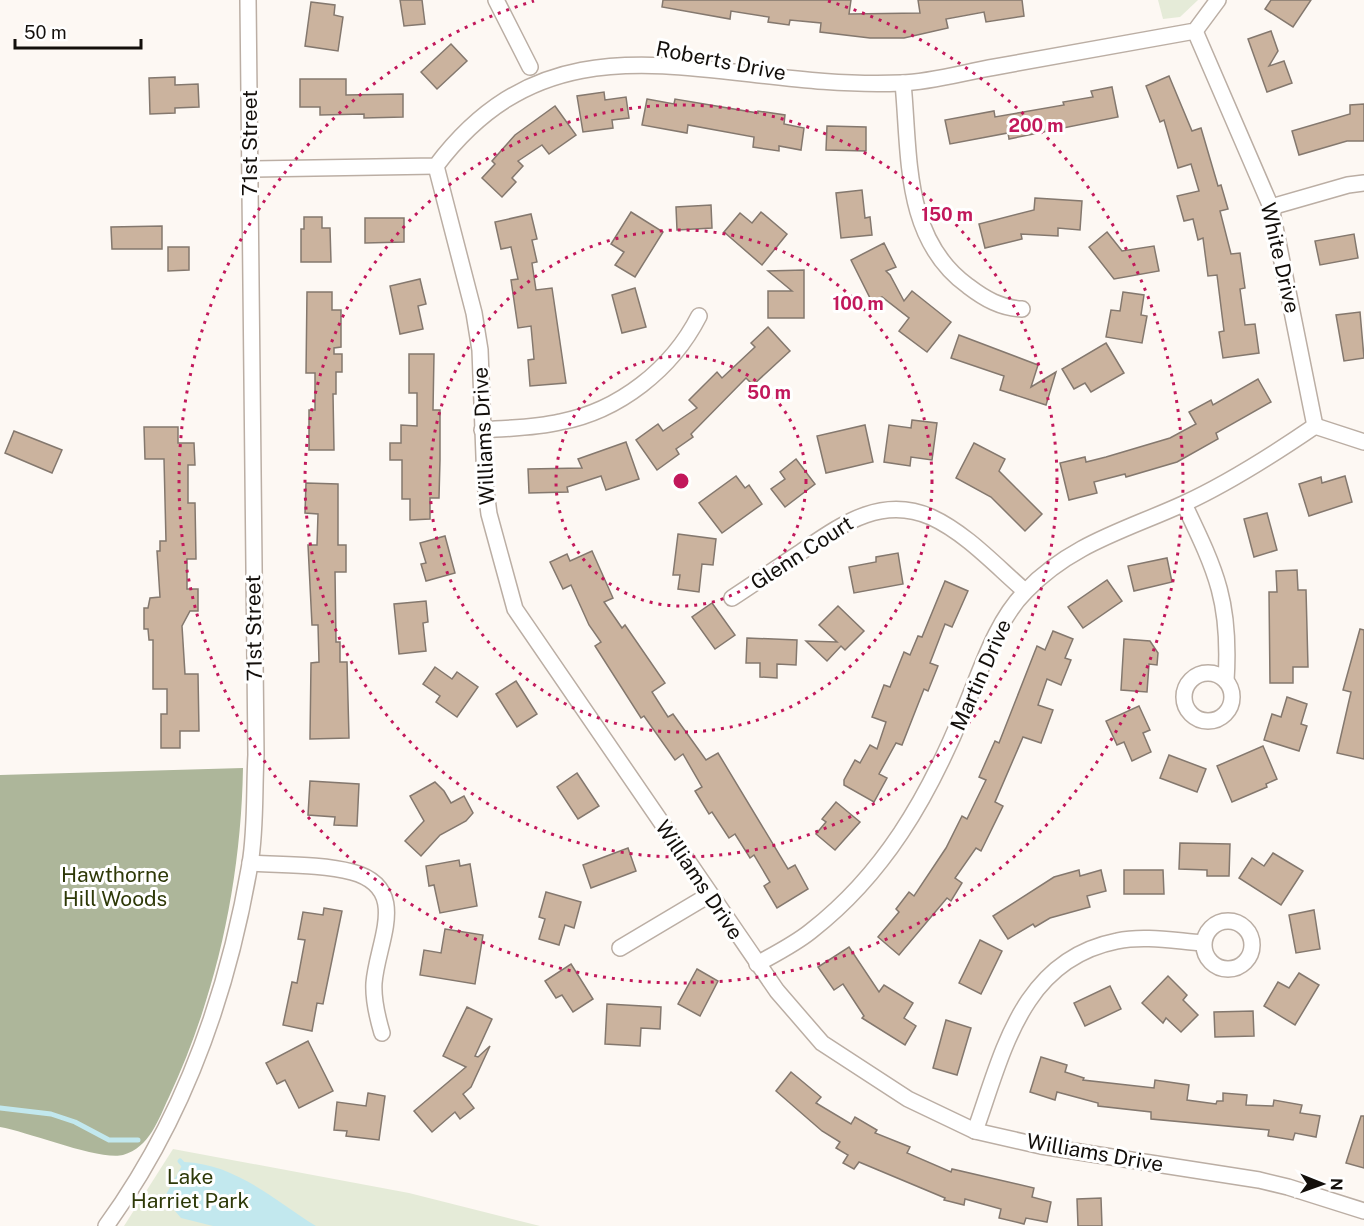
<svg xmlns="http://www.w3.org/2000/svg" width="1364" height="1226" font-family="'Public Sans',sans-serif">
<rect width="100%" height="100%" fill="#fdf8f3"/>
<g fill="#e5ebd8">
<path d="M1158,0H1198L1180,17L1163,19Z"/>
<path d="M173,1149L409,1193L540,1226H124Z"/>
</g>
<path fill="#adb69a" d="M243,768C241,881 217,994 169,1097C158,1120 150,1147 123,1155C100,1161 29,1132 0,1127V775Z"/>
<path fill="#c2e8ee" d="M184,1162C236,1164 274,1200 316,1226H213L181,1218L164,1198Z"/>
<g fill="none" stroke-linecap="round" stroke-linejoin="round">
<g stroke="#c2e8ee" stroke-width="5">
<path d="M0,1108L51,1114L75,1122L109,1140H138"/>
<path d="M180,1161L188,1170"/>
</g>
</g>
<g fill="#cbb39e" stroke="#84786e" stroke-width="1.5">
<path d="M400,0H422L425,24L404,26Z"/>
<path d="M663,0H851L849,14L920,13L918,0H1022L1024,16L986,22L984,12L946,19L948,28L904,38H870L820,32L821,23L790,20L789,25L768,22L769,17L731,11L730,19L662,7Z"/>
<path d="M1271,0H1311L1293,27L1265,9Z"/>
<path d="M311,2L335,5L334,15L343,17L338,51L305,46Z"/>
<path d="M1271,31L1278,51L1269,66L1284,61L1292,83L1267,92L1248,39Z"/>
<path d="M451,44L467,61L437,89L421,72Z"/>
<path d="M1169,76L1192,131L1201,128L1218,186L1221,185L1228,209L1220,211L1231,254L1240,253L1245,288L1240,289L1245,325L1255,324L1259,353L1223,358L1219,332L1224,331L1217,275L1208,276L1203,238L1198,240L1193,219L1184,221L1177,196L1199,191L1191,164L1178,168L1164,120L1160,122L1146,86Z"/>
<path d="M175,77V85L198,84L199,107L175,108V113L150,114L149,78Z"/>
<path d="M300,79H346V95L403,94V117L364,118V114L320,115V107H300Z"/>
<path d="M1112,87L1118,117L1009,139L1008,133L950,144L945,120L994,111L995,117L1064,105L1063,102L1093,97L1091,91Z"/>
<path d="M604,92L605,100L626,97L629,118L612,120L613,128L583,132L577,96Z"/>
<path d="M647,99L674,104L675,99L758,113V111L785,115L784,124L804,128L801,150L779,146V151L753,147L754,137L688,125L687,133L642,125Z"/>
<path d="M1364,104V141H1347L1299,155L1292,131L1350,114V105Z"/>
<path d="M555,106L576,135L549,154L542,145L518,161L523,166L512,178L516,182L502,197L482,178L495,164L492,161L515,135Z"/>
<path d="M827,126L866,127V151L826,150Z"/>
<path d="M862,190L865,218L870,217L872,235L841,238L836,193Z"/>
<path d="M1035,198L1082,201L1080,230L1058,228V236L1021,234L1022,239L985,248L979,224L1034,210Z"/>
<path d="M711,205L712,228L677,230L676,207Z"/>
<path d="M631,212L663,232L635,277L615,265L624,252L611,244Z"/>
<path d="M761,212L787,234L762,265L724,232L740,213L752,223Z"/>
<path d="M531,214L537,239L532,240L537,262L532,263L536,290L552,288L566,383L530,386L528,360L534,359L531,326L518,328L511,280L518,279L511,247L501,249L495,222Z"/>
<path d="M304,217H322V228H330L331,262H301V229H304Z"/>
<path d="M365,218H404V242L365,243Z"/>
<path d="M162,226V249H112L111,227Z"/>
<path d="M1107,232L1122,251L1154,246L1159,271L1114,279L1089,247Z"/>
<path d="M1354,234L1358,258L1320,265L1315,241Z"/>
<path d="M884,243L896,267L886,271L890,275L904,301L912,291L951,322L927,352L899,331L909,318L882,297L872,302L851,260Z"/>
<path d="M168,247H189V270L168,271Z"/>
<path d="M804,270V318H768V291H792L768,271Z"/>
<path d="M420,279L426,304L418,306L423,329L400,334L390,286Z"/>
<path d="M635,288L646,327L622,333L612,295Z"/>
<path d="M307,292H332V310H341V347L334,348V354H342V372H336V394H333L334,450H309V410H315V373H306Z"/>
<path d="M1123,292L1144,295L1141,315L1147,316L1142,343L1106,337L1111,310L1120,311Z"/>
<path d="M1360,312L1364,358L1344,361L1336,315Z"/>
<path d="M768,327L790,351L753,385L746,378L691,434L693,437L676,449L679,454L657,470L636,440L658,424L663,431L697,408L689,400L717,372L722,378L755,347L751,343Z"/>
<path d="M959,335L1038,365L1031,387L1056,372L1046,405L1000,390L1004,376L951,358Z"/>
<path d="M1106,343L1124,373L1091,392L1085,383L1074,389L1062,369Z"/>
<path d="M409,354H434L433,410H440V460L439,498H430V519L410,520V499H402V460H390V443H401V425L417,426V393H409Z"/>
<path d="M1258,379L1271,402L1216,433L1218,439L1177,462L1126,477L1125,474L1094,482L1097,493L1069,500L1060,463L1085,457L1086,462L1106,457L1170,438L1196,424L1189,412L1211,400L1213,405Z"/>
<path d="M912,420L937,423L932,460L911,457L910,466L884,462L889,425L911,428Z"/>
<path d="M865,425L873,462L826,473L817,436Z"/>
<path d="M144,427H178V443H194L195,465H188V503H195L196,559H187V589H198V611H190L182,626L185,674H198L199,731H180V748H161V714H167V689H153V640H149L148,629H144V608H148L150,598L160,597L157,551H160V541H166L164,459H145Z"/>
<path d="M14,431L62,450L52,473L5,453Z"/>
<path d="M626,442L639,479L606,490L601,476L567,487L568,492L529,493L528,469L582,468L578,459Z"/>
<path d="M974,443L1005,459L999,471L1042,514L1025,531L991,497L956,478Z"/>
<path d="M796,459L815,484L785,507L771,489L785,479L780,472Z"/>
<path d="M736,476L745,488L749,485L762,504L722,533L699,503Z"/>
<path d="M1345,476L1352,502L1309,516L1299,484L1321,477L1322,483Z"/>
<path d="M306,483L338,484V545H346V572H335L336,642H340V662H347L349,738L310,739L311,663L319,662L318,625H312L308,545H317L318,514L305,513Z"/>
<path d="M1267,513L1277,550L1254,557L1244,519Z"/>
<path d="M678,534L716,539L713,565L702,564L699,592L678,589L680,575H673Z"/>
<path d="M445,536L455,573L426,581L421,564L426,563L420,543Z"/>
<path d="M592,551L613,598L604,602L622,628L625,625L665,683L652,692L668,717L673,714L706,760L718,753L788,869L795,865L808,889L777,908L764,886L770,882L754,855L750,858L735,834L729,838L712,812L709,814L695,791L702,787L683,754L675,760L644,716L641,718L595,646L601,642L589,625L571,585L563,589L550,562L567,554L570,561Z"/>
<path d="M898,553L903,584L854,593L849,567L876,562V557Z"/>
<path d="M1167,558L1172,582L1134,591L1128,566Z"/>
<path d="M1297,570L1298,590H1306L1308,667H1293V683H1270L1269,592H1277L1276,571Z"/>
<path d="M1107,580L1122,601L1083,628L1068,607Z"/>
<path d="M945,581L968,591L952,627L945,624L930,663L938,666L928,691L924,689L902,745L896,743L879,774L887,778L874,802L844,785V780L855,760L860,763L870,745L877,749L886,722L872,717L884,685L890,687L904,652L910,655L918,636L922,637Z"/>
<path d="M426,601L428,622L423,623L426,651L399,654L394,604Z"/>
<path d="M712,603L735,635L715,649L692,617Z"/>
<path d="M838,606L864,631L845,650L841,646L827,661L806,641L837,642L819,625Z"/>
<path d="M1360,629L1364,630V759L1337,753L1351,692L1343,690Z"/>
<path d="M1053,631L1073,639L1065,658L1071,660L1061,685L1047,679L1038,705L1053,710L1041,743L1023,737L995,802L1003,806L981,851L976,848L955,878L962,883L951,901L947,898L899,955L878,937L899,912L896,909L909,892L914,896L946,848L962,816L967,819L986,780L979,777L995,741L999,743L1037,646L1045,650Z"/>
<path d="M747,638L797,640L796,665L777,664V678L760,677V663H746Z"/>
<path d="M1124,639L1150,641L1158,653L1157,665L1149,664L1147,692L1121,690Z"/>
<path d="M435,667L452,679L457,672L478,687L457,717L436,702L440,696L423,684Z"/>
<path d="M516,681L537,714L517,727L496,694Z"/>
<path d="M1287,697L1307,704L1301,724L1307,726L1299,751L1264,740L1272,714L1281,717Z"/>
<path d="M1139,706L1150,730L1143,733L1151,752L1132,761L1124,742L1117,745L1106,721Z"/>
<path d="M1263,746L1277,779L1266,784L1267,787L1232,802L1217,766Z"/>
<path d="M1169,755L1206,769L1197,792L1160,778Z"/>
<path d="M577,773L599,806L578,819L557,787Z"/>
<path d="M310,781L359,784L357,826L334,825L335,817L308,815Z"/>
<path d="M435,782L444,791L451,803L464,796L473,813L466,821L440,835L421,856L405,841L424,821L410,796Z"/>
<path d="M836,802L860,822L835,850L816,834L826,822L822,819Z"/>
<path d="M1180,843L1230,844L1229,876H1207V870L1179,869Z"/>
<path d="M628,848L636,871L591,888L583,865Z"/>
<path d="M1273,853L1303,871L1281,905L1239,878L1252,858L1264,866Z"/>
<path d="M459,860L460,866L470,864L477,906L440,913L434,885L429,886L426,866Z"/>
<path d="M1079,870L1080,876L1101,870L1106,891L1087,896L1090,907L1050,918L1035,927L1033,924L1008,939L993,916L1054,877Z"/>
<path d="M1124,870H1163L1164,894H1124Z"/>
<path d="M546,892L581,902L574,928L565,925L559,945L539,939L545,919L539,917Z"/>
<path d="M324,908L342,911L323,1004L317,1003L312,1031L283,1025L292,982L297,983L305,940L298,939L303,912L323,915Z"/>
<path d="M1314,910L1320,949L1296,953L1289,915Z"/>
<path d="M445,929L483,935L475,984L420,975L424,950L441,953Z"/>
<path d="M980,940L1002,951L981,994L959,983Z"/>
<path d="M849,947L879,992L884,985L913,1003L904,1018L916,1026L905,1045L862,1018L864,1016L843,984L834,990L818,967Z"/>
<path d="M571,964L593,999L573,1012L562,995L556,998L545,981Z"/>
<path d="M697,969L718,981L700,1016L678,1004Z"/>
<path d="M1299,973L1319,985L1295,1025L1264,1006L1278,982L1289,988Z"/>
<path d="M1168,976L1187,995L1183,1000L1198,1015L1181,1032L1166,1018L1163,1023L1142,1003Z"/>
<path d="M1110,986L1121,1009L1085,1026L1074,1003Z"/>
<path d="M607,1004L661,1007L660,1029L641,1028L640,1046L605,1044Z"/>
<path d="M467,1007L492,1019L475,1056L478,1057L490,1046L471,1087L463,1094L474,1108L460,1119L455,1112L432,1132L414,1111L466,1067L443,1056Z"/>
<path d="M1253,1011L1254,1036L1215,1037L1214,1012Z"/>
<path d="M946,1020L971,1028L957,1075L933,1068Z"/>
<path d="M308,1041L333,1091L299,1108L285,1080L277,1084L266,1063Z"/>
<path d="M1041,1057L1067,1065L1065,1072L1084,1078L1083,1080L1154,1088L1155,1080L1189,1085L1187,1100L1216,1104L1217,1101H1223V1093L1247,1095L1246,1105L1273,1106L1274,1100L1302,1105L1300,1113L1320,1116L1316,1137L1295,1133L1293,1140L1268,1136L1269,1130L1151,1119V1112L1098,1106V1103L1057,1092L1055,1100L1030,1092Z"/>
<path d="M791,1072L821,1097L816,1103L851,1124L855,1117L877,1130L875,1133L910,1147L907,1153L951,1172L952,1169L1034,1188L1032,1197L1051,1202L1047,1222L1026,1218L1024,1224L999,1218L1001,1209L965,1199L964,1205L944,1200L945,1198L859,1162L854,1169L843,1163L848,1155L836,1148L840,1142L822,1131L776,1091Z"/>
<path d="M368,1093L385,1096L379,1140L346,1136L347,1131L334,1130L337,1102L366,1106Z"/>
<path d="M1361,1116H1364V1168L1346,1163Z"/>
<path d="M1101,1198L1102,1226H1078L1077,1199Z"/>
</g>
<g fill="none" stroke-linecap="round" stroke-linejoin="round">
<defs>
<g id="minor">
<path d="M496,0L530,67"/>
<path d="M1195,31L1271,207L1315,426"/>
<path d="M903,83C910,156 903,239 968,286C985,299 1001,308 1022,309"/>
<path d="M436,166L474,313L480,350L485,483L489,514L515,609L777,991L822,1043L908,1099L975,1131L1041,1146L1259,1180L1288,1187L1364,1211"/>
<path d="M251,169L436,166C561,0 718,91 901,83C932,82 965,72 995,67C1062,55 1129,43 1195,31L1218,0"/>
<path d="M1271,207L1348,185L1364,183"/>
<path d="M1315,426L1364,442"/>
<path d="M482,430C508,428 535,428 560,422C619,411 672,369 699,316"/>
<path d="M1184,504C1217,573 1231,603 1226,681"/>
<path d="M732,598C755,583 778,567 801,552C841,525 881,495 931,517C966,533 996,566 1025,591"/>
<circle cx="1208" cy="697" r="24"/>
<path d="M250,863C281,865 322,864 352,872C411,888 377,942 374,983C373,1000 377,1016 382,1033"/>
<circle cx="1228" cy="945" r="24"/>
<path d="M620,948L709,895"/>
<path d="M757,964C775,954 795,944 811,931C884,874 927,799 962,715C980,674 994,623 1026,591C1071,544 1126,530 1183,504C1229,483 1274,454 1315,426"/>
<path d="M975,1131C1003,1053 1021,960 1117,941C1144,935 1175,941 1203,943"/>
<path d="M106,1226C183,1120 228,993 250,864C256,829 254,791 256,755L248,0"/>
</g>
</defs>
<use href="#minor" stroke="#bbaea4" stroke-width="18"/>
<use href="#minor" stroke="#fff" stroke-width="15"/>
</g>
<g fill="none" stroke="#c2185b" stroke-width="3" stroke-dasharray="3 6">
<circle cx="681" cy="481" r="125"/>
<circle cx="681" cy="481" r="251"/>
<circle cx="681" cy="481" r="376"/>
<path d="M828 1A502 502 0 1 1 534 1"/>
</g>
<g text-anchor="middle" stroke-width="6" stroke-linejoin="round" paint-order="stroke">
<g font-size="21" fill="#130f0b" stroke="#fff">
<text transform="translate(721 61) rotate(11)" y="7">Roberts Drive</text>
<text transform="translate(250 143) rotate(-90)" y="7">71st Street</text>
<text transform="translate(1280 258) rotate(77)" y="7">White Drive</text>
<text transform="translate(484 436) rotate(-93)" y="7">Williams Drive</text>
<text transform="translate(802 553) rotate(-33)" y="7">Glenn Court</text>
<text transform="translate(254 628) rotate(-91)" y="7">71st Street</text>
<text transform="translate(981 675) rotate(-66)" y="7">Martin Drive</text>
<text transform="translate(699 880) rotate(56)" y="7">Williams Drive</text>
<text transform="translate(1095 1153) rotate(10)" y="7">Williams Drive</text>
</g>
<g font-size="21" fill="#2e3908" stroke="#fff">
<text x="115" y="882">Hawthorne<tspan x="115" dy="24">Hill Woods</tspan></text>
<text x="190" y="1184">Lake<tspan x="190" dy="24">Harriet Park</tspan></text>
</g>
</g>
<circle cx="681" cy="481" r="9" fill="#c2185b" stroke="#fff" stroke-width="3"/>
<g font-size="18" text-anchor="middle" font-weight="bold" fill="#c2185b" stroke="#fff" stroke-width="6" stroke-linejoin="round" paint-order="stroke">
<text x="1036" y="132">200 m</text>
<text x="947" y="221">150 m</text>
<text x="858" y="310">100 m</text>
<text x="769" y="399">50 m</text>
</g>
<g transform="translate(1322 1184) rotate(91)" stroke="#ffffff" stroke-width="4.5" paint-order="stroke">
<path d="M0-4.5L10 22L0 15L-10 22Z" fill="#130f0b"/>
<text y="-9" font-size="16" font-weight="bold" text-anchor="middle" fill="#130f0b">N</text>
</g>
<path d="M15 39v9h126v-9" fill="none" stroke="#130f0b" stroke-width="3"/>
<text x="24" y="39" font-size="18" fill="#130f0b" stroke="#ffffff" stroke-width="4.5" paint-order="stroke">50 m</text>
</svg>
